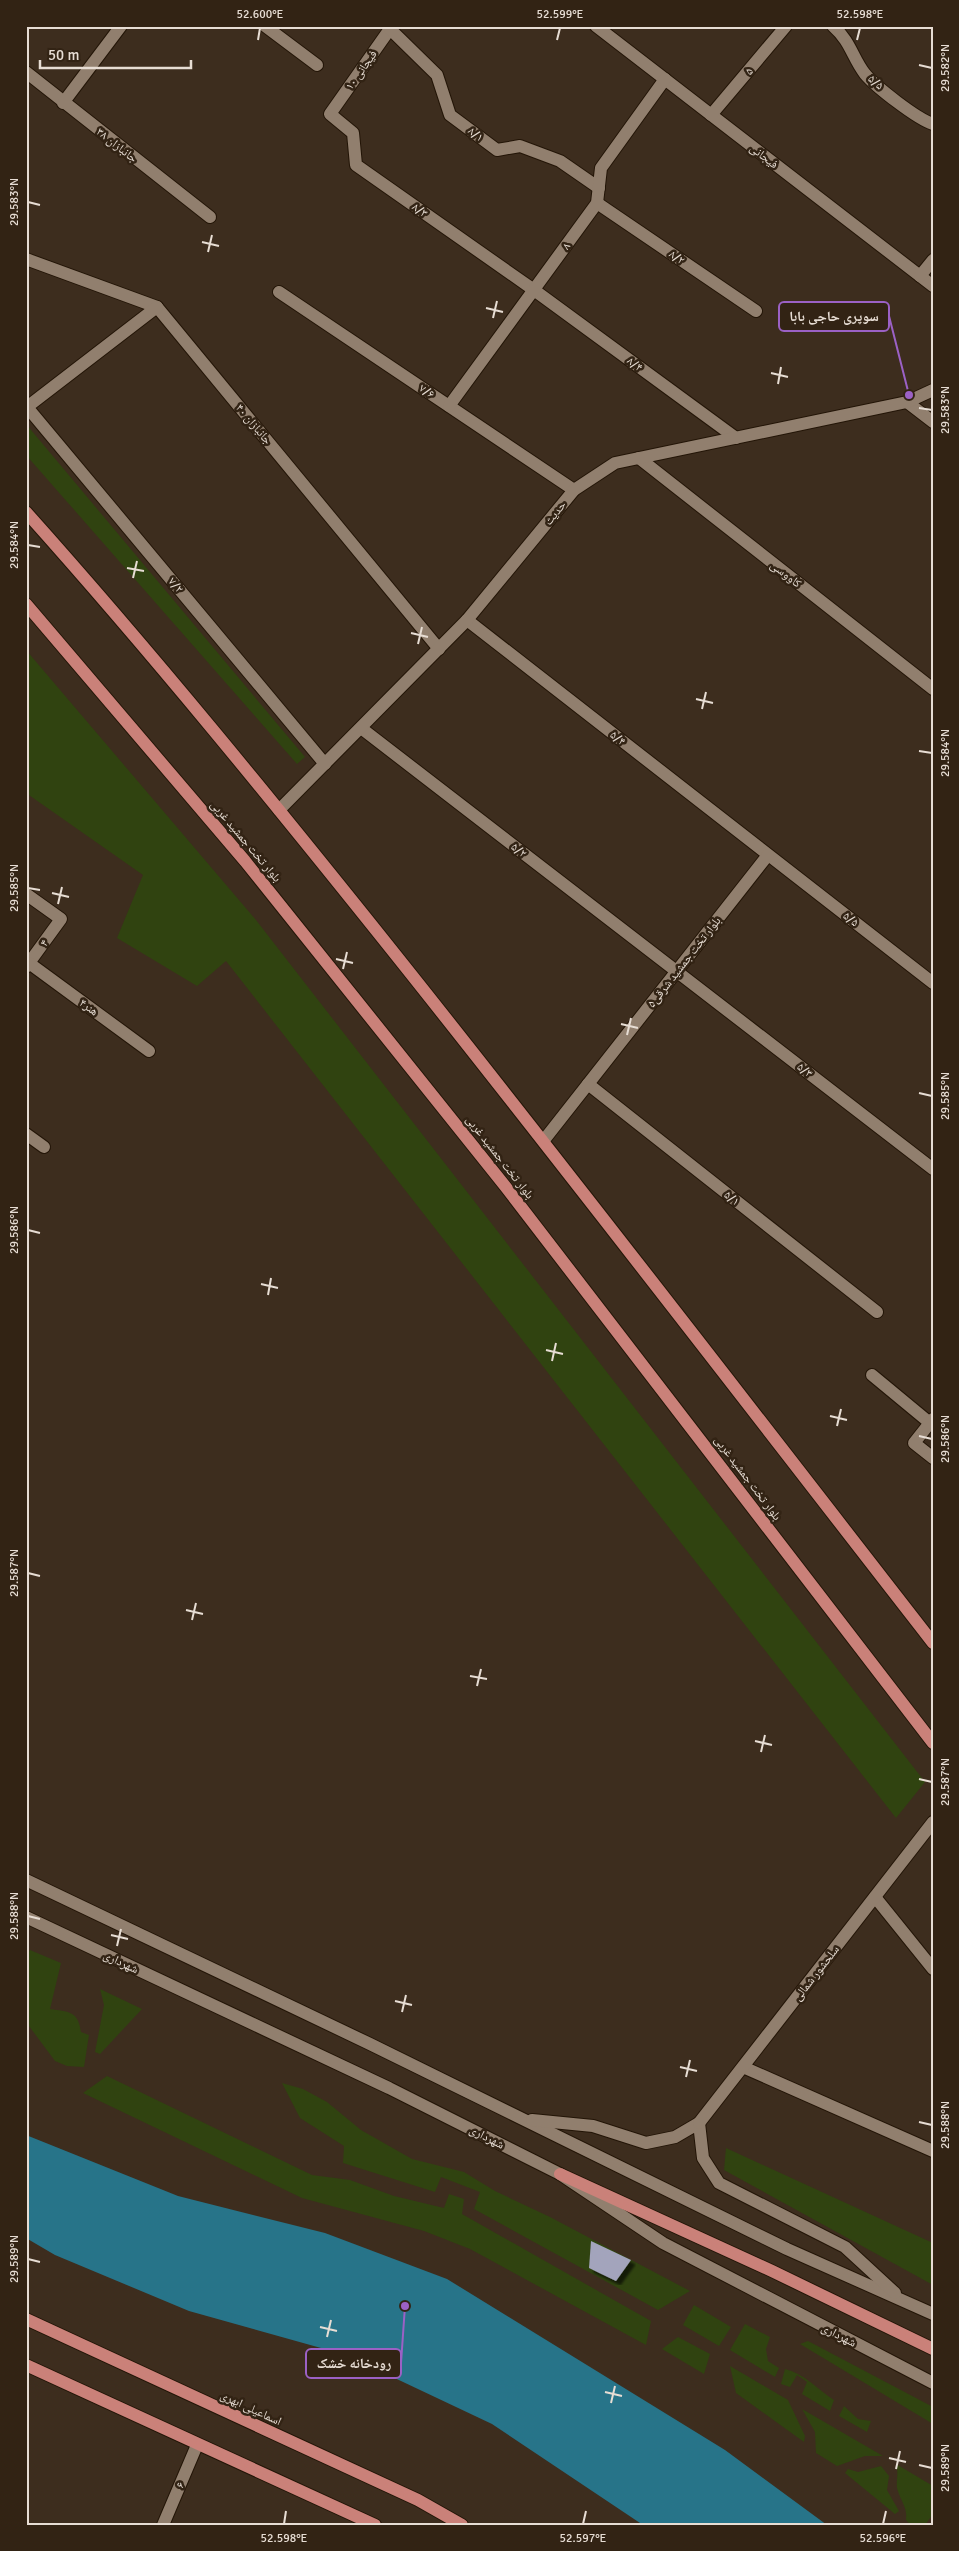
<svg xmlns="http://www.w3.org/2000/svg" width="959" height="2551" font-family="Signika,'Noto Naskh Arabic',sans-serif">
<defs>
<filter id="shadow"><feDropShadow dx="4.5" dy="4.5" stdDeviation="1" flood-color="#0009"/></filter>
</defs>
<rect width="100%" height="100%" fill="#3d2d1e"/>
<g fill="#304310">
<path d="M26,424L305,757L297,764L26,455Z"/>
<path d="M26,650L256,920L925,1782L896,1818L226,961L197,986L117,938L143,875L26,793Z"/>
<path d="M30,1950L61,1963L50,2009C68,2012 78,2010 81,2032L89,2035L84,2067L67,2066L55,2061L26,2022V1956Z"/>
<path d="M100,1989L142,2009L100,2054L95,2052L104,2005Z"/>
<path d="M107,2076L312,2175L350,2180L394,2196L444,2208L449,2194L464,2199L462,2214L651,2321L646,2345L470,2249L424,2231L302,2198L83,2093Z"/>
<path d="M282,2083L303,2089L327,2102L361,2130L412,2159L464,2172L495,2191L550,2217L690,2291L658,2310L474,2209L480,2192L441,2177L435,2192L343,2163L344,2146L300,2118Z"/>
<path d="M726,2148L933,2243V2285L724,2170Z"/>
<path d="M694,2305L731,2327L719,2346L683,2325Z"/>
<path d="M745,2324L770,2337L766,2349L768,2361L779,2368L775,2377L730,2350Z"/>
<path d="M678,2337L710,2354L704,2374L662,2349Z"/>
<path d="M808,2341L933,2407V2424L800,2344Z"/>
<path d="M730,2366L788,2400L805,2436L804,2442L736,2393Z"/>
<path d="M785,2369C805,2374 817,2389 834,2400L830,2411L802,2394L807,2382L797,2375L790,2387L781,2384Z"/>
<path d="M844,2406L858,2419L871,2421L867,2432L839,2416Z"/>
<path d="M802,2409L883,2456H865L837,2466L816,2453L815,2432Z"/>
<path d="M896,2464L933,2486V2514L925,2525H911L906,2520C908,2508 900,2500 897,2488C896,2480 899,2473 896,2464Z"/>
<path d="M881,2466L889,2476L887,2490L899,2511L895,2514L845,2473L848,2469L858,2472Z"/>
</g>
<path fill="#277489" d="M26,2135L178,2196L325,2233L447,2279L725,2450L827,2525H643L492,2424L346,2355L189,2311L55,2255L26,2238Z"/>
<path fill="#a3a4bc" filter="url(#shadow)" d="M591,2241L631,2260L616,2281L589,2268Z"/>
<g fill="none" stroke-linecap="round" stroke-linejoin="round">
<defs>
<g id="minor">
<path d="M265,26L317,65"/>
<path d="M392,26L330,114L353,133L356,165L534,290L736,438"/>
<path d="M596,26L933,286"/>
<path d="M833,26C851,42 852,57 865,74C876,87 917,119 933,124"/>
<path d="M390,29L437,75L450,115L497,150L520,146L560,161L599,188"/>
<path d="M26,72L210,217"/>
<path d="M63,103L121,26"/>
<path d="M711,115L786,26"/>
<path d="M597,203L756,311"/>
<path d="M26,259L157,307L439,649"/>
<path d="M920,276L933,260"/>
<path d="M279,292L574,490"/>
<path d="M157,307L27,407L325,764"/>
<path d="M907,402L933,422"/>
<path d="M449,406L597,203L601,168L665,79"/>
<path d="M639,458L933,689"/>
<path d="M467,620L933,983"/>
<path d="M361,728L933,1169"/>
<path d="M279,810L467,620L574,490L615,463L907,402L933,390"/>
<path d="M26,894L61,919L26,967"/>
<path d="M29,963L149,1051"/>
<path d="M588,1084L877,1312"/>
<path d="M26,1134L44,1147"/>
<path d="M544,1140L768,855"/>
<path d="M872,1375L930,1423"/>
<path d="M933,1419L914,1443L933,1458"/>
<path d="M26,1880L370,2044L787,2249L933,2314"/>
<path d="M875,1897L933,1969"/>
<path d="M26,1917L389,2088L560,2174L663,2243L933,2383"/>
<path d="M743,2067L933,2151"/>
<path d="M532,2120L593,2126L646,2143L675,2137L699,2123L703,2158L719,2183L845,2247L895,2293"/>
<path d="M699,2123L933,1822"/>
<path d="M163,2525L197,2445"/>
</g>
<g id="major">
<path d="M26,512C154,655 275,804 395,954C577,1182 754,1413 933,1643"/>
<path d="M26,604L245,861L505,1186L933,1743"/>
<path d="M560,2174L772,2271L933,2349"/>
<path d="M26,2319L418,2500L462,2525"/>
<path d="M26,2365L375,2525"/>
</g>
</defs>
<use href="#minor" stroke="#231507" stroke-width="14"/>
<use href="#major" stroke="#231507" stroke-width="14"/>
<use href="#minor" stroke="#917f6e" stroke-width="12"/>
<use href="#major" stroke="#ca8179" stroke-width="12"/>
</g>
<path fill="none" stroke="#e7ddd4" stroke-width="2" d="M258,40L260,28M557,40L560,28M857,40L860,28M919,65L932,68M28,202L40,205M202,242L219,246M208,252L212,235M486,308L503,312M493,318L497,301M771,373L788,377M778,384L781,367M919,408L932,410M28,545L40,547M127,568L144,571M133,578L137,561M411,633L428,637M418,644L422,627M696,699L713,703M702,709L706,692M919,751L932,753M28,888L40,890M52,893L69,897M58,904L62,887M336,959L353,963M343,969L347,952M621,1024L638,1028M627,1035L631,1018M919,1093L932,1096M28,1230L40,1233M261,1284L278,1288M268,1295L271,1278M546,1350L563,1354M552,1361L556,1343M830,1416L847,1420M837,1426L841,1409M919,1436L932,1439M28,1573L40,1576M186,1610L203,1614M192,1620L196,1603M470,1676L487,1679M477,1686L481,1669M755,1741L772,1745M761,1752L765,1735M919,1779L932,1782M28,1916L40,1919M111,1935L128,1939M117,1946L121,1929M395,2001L412,2005M402,2012L406,1995M680,2067L697,2071M686,2077L690,2060M919,2122L932,2125M28,2259L40,2262M320,2327L337,2331M327,2337L331,2320M605,2392L622,2396M611,2403L615,2386M889,2458L906,2462M919,2465L932,2468M896,2469L900,2451M284,2524L286,2511M583,2524L586,2511M883,2524L886,2511"/>
<g text-anchor="middle" stroke-width="5" stroke-linejoin="round" paint-order="stroke">
<g font-size="12" fill="#e7ddd4" stroke="#322314">
<text transform="translate(361 70) rotate(-55)" y="4">فیجانی ۱۰</text>
<text transform="translate(749 71) rotate(-50)" y="4">۵</text>
<text transform="translate(876 82) rotate(40)" y="4">۵/۵</text>
<text transform="translate(476 134) rotate(37)" y="4">۸/۱</text>
<text transform="translate(117 145) rotate(38)" y="4">۳۸ جانبازان</text>
<text transform="translate(764 156) rotate(38)" y="4">فیجانی</text>
<text transform="translate(420 210) rotate(35)" y="4">۸/۳</text>
<text transform="translate(566 246) rotate(-54)" y="4">۸</text>
<text transform="translate(677 257) rotate(34)" y="4">۸/۲</text>
<text transform="translate(635 364) rotate(36)" y="4">۸/۴</text>
<text transform="translate(427 391) rotate(34)" y="4">۷/۶</text>
<text transform="translate(254 424) rotate(50)" y="4">۴۰ جانبازان</text>
<text transform="translate(555 513) rotate(-51)" y="4">حدیث</text>
<text transform="translate(786 574) rotate(38)" y="4">کاووسی</text>
<text transform="translate(176 585) rotate(50)" y="4">۷/۲</text>
<text transform="translate(618 738) rotate(38)" y="4">۵/۴</text>
<text transform="translate(246 841) rotate(50)" y="4">بلوار تخت جمشید غربی</text>
<text transform="translate(519 850) rotate(38)" y="4">۵/۲</text>
<text transform="translate(851 919) rotate(38)" y="4">۵/۵</text>
<text transform="translate(44 943) rotate(-54)" y="4">۴</text>
<text transform="translate(684 962) rotate(-52)" y="4">بلوار تخت جمشید شرقی۵</text>
<text transform="translate(89 1007) rotate(36)" y="4">هنر۴</text>
<text transform="translate(805 1070) rotate(38)" y="4">۵/۳</text>
<text transform="translate(500 1157) rotate(52)" y="4">بلوار تخت جمشید غربی</text>
<text transform="translate(732 1198) rotate(38)" y="4">۵/۱</text>
<text transform="translate(748 1478) rotate(53)" y="4">بلوار تخت جمشید غربی</text>
<text transform="translate(121 1962) rotate(25)" y="4">شهرداری</text>
<text transform="translate(816 1973) rotate(-52)" y="4">سلحشور شمالی</text>
<text transform="translate(487 2137) rotate(27)" y="4">شهرداری</text>
<text transform="translate(839 2335) rotate(27)" y="4">شهرداری</text>
<text transform="translate(251 2408) rotate(25)" y="4">اسماعیلی ابهری</text>
<text transform="translate(180 2485) rotate(-67)" y="4">۶</text>
</g>
</g>
<path fill="none" stroke="#9b61c5" stroke-width="2" d="M909 395L889 316M405 2306L401 2363"/>
<g fill="#9b61c5" stroke="#322314" stroke-width="2">
<circle cx="909" cy="395" r="5"/>
<circle cx="405" cy="2306" r="5"/>
</g>
<g fill="#322314" stroke="#9b61c5" stroke-width="2">
<rect x="779" y="302" width="110" height="29" rx="5"/>
<rect x="306" y="2349" width="95" height="29" rx="5"/>
</g>
<g font-size="14" text-anchor="middle" font-weight="bold" fill="#e7ddd4">
<text x="834" y="321">سوپری حاجی بابا</text>
<text x="354" y="2368">رودخانه خشک</text>
</g>
<rect width="959" height="2551" fill="none" stroke="#322314" stroke-width="55"/>
<path d="M40 60v8h151v-8" fill="none" stroke="#e7ddd4" stroke-width="2.5"/>
<text x="48" y="60" font-size="15" fill="#e7ddd4" stroke="#322314" stroke-width="4" paint-order="stroke">50 m</text>
<rect x="28" y="28" width="904" height="2496" fill="none" stroke="#e7ddd4" stroke-width="2"/>
<g font-size="12" text-anchor="middle" fill="#e7ddd4">
<text x="260" y="18">52.600°E</text>
<text x="560" y="18">52.599°E</text>
<text x="860" y="18">52.598°E</text>
<text transform="translate(945 68) rotate(-90)" y="4">29.582°N</text>
<text transform="translate(14 202) rotate(-90)" y="4">29.583°N</text>
<text transform="translate(945 410) rotate(-90)" y="4">29.583°N</text>
<text transform="translate(14 545) rotate(-90)" y="4">29.584°N</text>
<text transform="translate(945 753) rotate(-90)" y="4">29.584°N</text>
<text transform="translate(14 888) rotate(-90)" y="4">29.585°N</text>
<text transform="translate(945 1096) rotate(-90)" y="4">29.585°N</text>
<text transform="translate(14 1230) rotate(-90)" y="4">29.586°N</text>
<text transform="translate(945 1439) rotate(-90)" y="4">29.586°N</text>
<text transform="translate(14 1573) rotate(-90)" y="4">29.587°N</text>
<text transform="translate(945 1782) rotate(-90)" y="4">29.587°N</text>
<text transform="translate(14 1916) rotate(-90)" y="4">29.588°N</text>
<text transform="translate(945 2125) rotate(-90)" y="4">29.588°N</text>
<text transform="translate(14 2259) rotate(-90)" y="4">29.589°N</text>
<text transform="translate(945 2468) rotate(-90)" y="4">29.589°N</text>
<text x="284" y="2542">52.598°E</text>
<text x="583" y="2542">52.597°E</text>
<text x="883" y="2542">52.596°E</text>
</g>
</svg>
